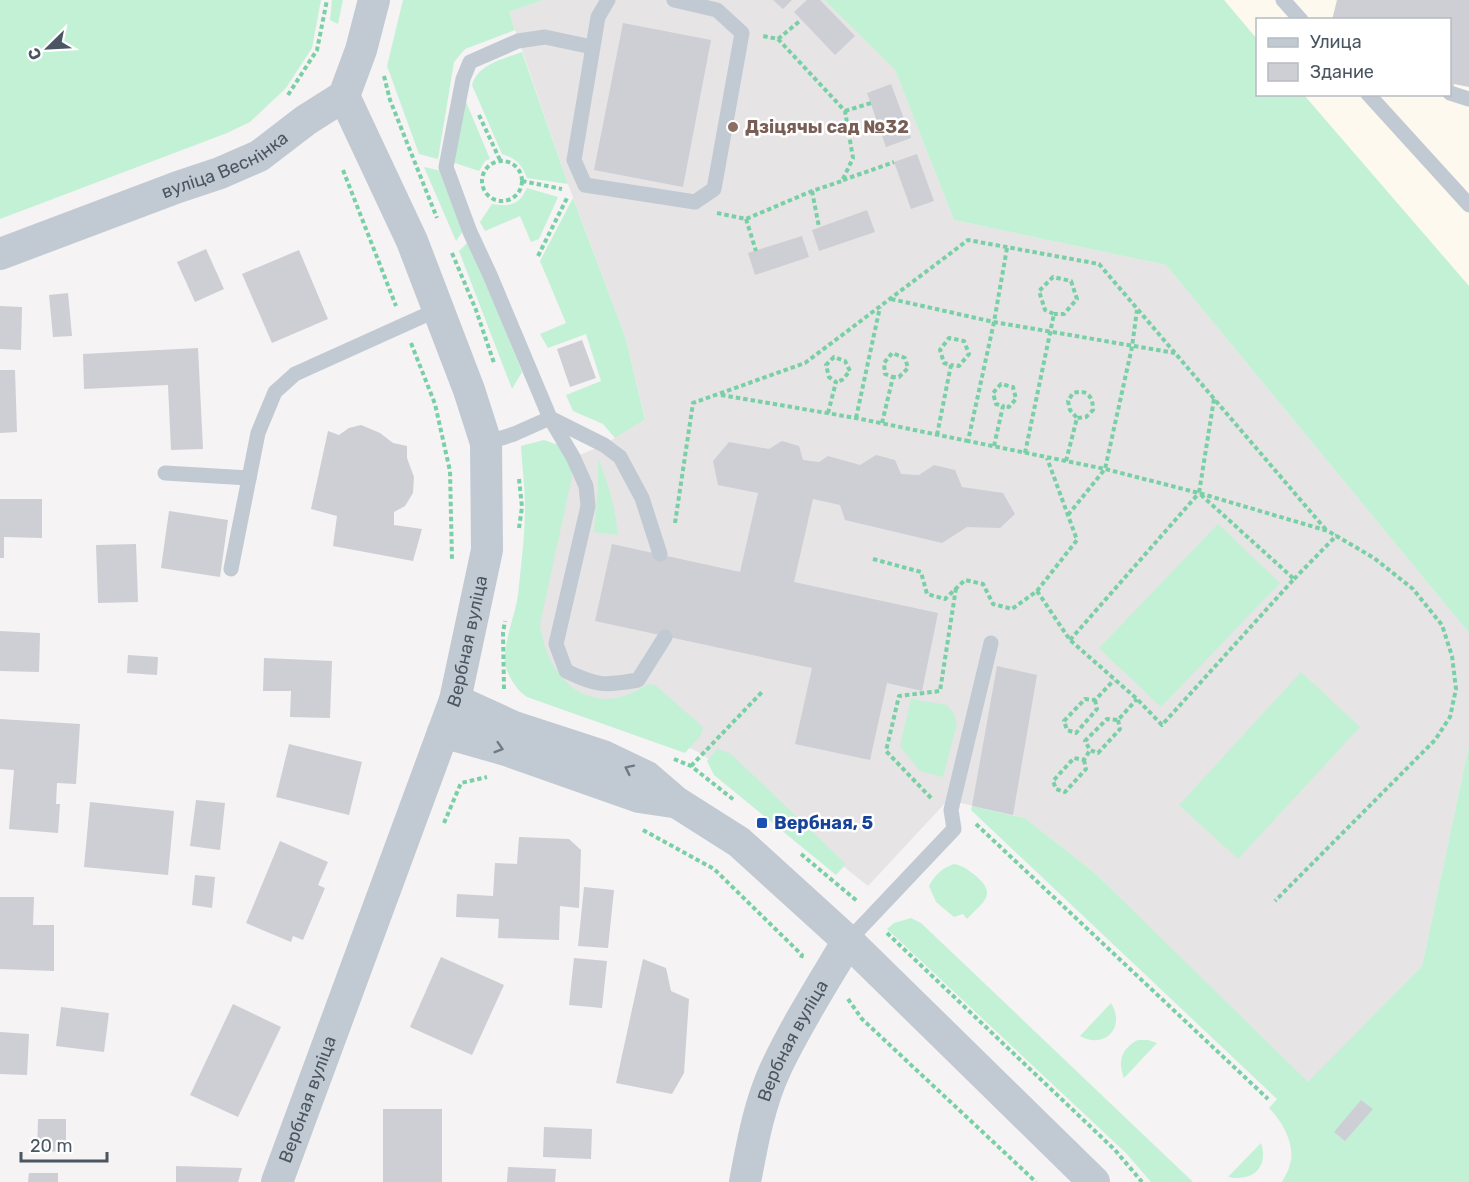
<svg xmlns="http://www.w3.org/2000/svg" width="1469" height="1182" font-family="Rubik,sans-serif">
<rect width="100%" height="100%" fill="#f5f3f3"/>
<path fill="#fdf9ef" d="M1224,0H1469V286L1304,95L1450,94V20H1258L1257,39Z"/>
<path fill="#e6e4e5" d="M543,0H824L895,70L954,220L1166,265L1469,633V745L1422,966L1308,1083L1096,874L1025,818L948,800L868,886L702,754L629,718L563,695L522,626L532,474L604,445L645,418L625,336L568,184L509,12Z"/>
<g fill="#c3f1d5">
<path d="M0,0H321L312,48L286,88L250,122L227,133L0,219Z"/>
<path d="M332,0H343L338,24L330,20Z"/>
<path d="M403,0H543L509,12L515,30L465,49L454,62L438,159L419,154L387,66Z"/>
<path d="M824,0H1224L1257,39L1258,94L1304,95L1469,286V633L1166,265L954,220L895,70Z"/>
<path d="M522,52L568,184L527,178C522,165 516,158 502,154L472,85C478,64 503,59 522,52Z"/>
<path d="M464,97L490,159L485,161L479,171L452,162Z"/>
<path d="M424,167L442,171L465,228L456,241Z"/>
<path d="M527,188L558,197L539,239L531,242L520,216L485,231L480,222L492,204C510,207 519,205 527,188Z"/>
<path d="M573,198L625,336L645,419L615,438L603,424L573,411L566,395L601,381L586,334L548,348L540,334L566,323L540,261Z"/>
<path d="M470,240L522,372L512,389L459,251Z"/>
<path d="M544,440L558,445L571,466L572,477L540,624C547,682 593,722 648,684L655,685L703,727L701,735L685,753L527,697C517,691 507,675 505,663C503,643 515,616 518,595C521,566 525,536 525,507C525,487 522,466 521,446Z"/>
<path d="M598,459C609,485 615,507 618,535L594,532L598,489Z"/>
<path d="M1218,524L1280,583L1161,707L1099,648Z"/>
<path d="M1301,672L1360,727L1238,859L1179,805Z"/>
<path d="M911,699L947,705L954,714L957,724L943,777L920,771L900,746Z"/>
<path d="M1469,745V1182H1282C1285,1176 1289,1170 1290,1164C1296,1145 1282,1121 1269,1108L1277,1099L971,810L972,806L1025,818L1096,874L1308,1082L1422,966Z"/>
<path d="M717,749L730,753L846,864L836,875L714,775L707,761Z"/>
<path d="M954,864C964,866 968,870 976,876C998,895 983,902 967,919L963,914L954,917L936,902L929,886C935,875 942,868 954,864Z"/>
<path d="M911,918L921,923L1193,1182H1151L1126,1153L887,929L894,923Z"/>
<path d="M1111,1003C1126,1027 1105,1050 1080,1036Z"/>
<path d="M1138,1040H1148L1157,1043L1124,1078C1117,1061 1122,1048 1138,1040Z"/>
<path d="M1261,1143C1269,1167 1253,1182 1228,1177Z"/>
</g>
<g fill="#cdcfd5">
<path d="M773,0H792L783,9Z"/>
<path d="M807,0H820L855,36L835,55L794,12Z"/>
<path d="M1337,0H1469V87L1454,84L1453,89L1450,88V20H1332Z"/>
<path d="M623,23L711,40L683,187L594,170Z"/>
<path d="M891,84L911,138L886,147L867,93Z"/>
<path d="M917,154L934,201L911,209L894,162Z"/>
<path d="M867,210L875,232L819,251L812,230Z"/>
<path d="M802,236L809,257L755,275L748,253Z"/>
<path d="M206,249L224,289L195,302L177,262Z"/>
<path d="M299,250L328,319L272,343L242,274Z"/>
<path d="M68,293L72,336L53,337L49,295Z"/>
<path d="M0,306L22,307L21,350L0,349Z"/>
<path d="M582,340L596,378L570,387L557,349Z"/>
<path d="M198,348L203,449L171,450L168,385L84,389L83,354Z"/>
<path d="M0,370H15L17,432L0,433Z"/>
<path d="M361,425L380,433L393,443L407,446V458L414,477L413,493L405,506L394,512V525L422,529L413,561L333,546L337,516L311,509L328,431L339,435L349,428Z"/>
<path d="M782,441L799,446L803,460L819,462L828,456L860,465L876,455L895,460L901,474L919,475L934,465L955,470L962,487L1003,493L1015,514L1000,528L967,527L942,543L845,520L840,505L813,499L794,582L938,613L922,691L887,683L870,760L795,744L812,668L595,621L612,544L740,572L758,493L718,485L713,461L729,442L769,449Z"/>
<path d="M0,499H42V538L4,537V558H0Z"/>
<path d="M169,511L228,520L220,577L161,568Z"/>
<path d="M136,544L138,602L98,603L96,545Z"/>
<path d="M0,631L40,633L39,672L0,671Z"/>
<path d="M128,655L158,657L157,675L127,673Z"/>
<path d="M264,658L332,661L330,718L290,717L291,691H263Z"/>
<path d="M997,666L1037,675L1013,815L972,806Z"/>
<path d="M0,719L80,724L76,784L57,783L56,804H60L58,833L9,829L14,770L0,769Z"/>
<path d="M289,744L362,762L349,815L276,797Z"/>
<path d="M196,800L225,803L220,850L190,846Z"/>
<path d="M90,802L174,811L168,875L84,867Z"/>
<path d="M519,837L569,839L581,850L579,908L560,906L559,940L498,938L499,919L456,917L457,894L493,896L495,863L517,864Z"/>
<path d="M280,841L328,862L318,885L325,888L303,940L293,936L291,942L246,923Z"/>
<path d="M195,875L215,877L212,908L192,905Z"/>
<path d="M584,887L614,890L608,948L578,946Z"/>
<path d="M0,897H34L33,925H54V971L0,969Z"/>
<path d="M441,957L504,985L472,1055L410,1027Z"/>
<path d="M574,958L607,961L602,1008L569,1005Z"/>
<path d="M643,959L666,968L671,991L689,999L684,1073L672,1094L616,1083Z"/>
<path d="M233,1004L281,1027L238,1117L190,1095Z"/>
<path d="M61,1007L109,1013L104,1052L56,1046Z"/>
<path d="M0,1032L29,1034L27,1075L0,1074Z"/>
<path d="M1361,1100L1373,1109L1345,1141L1334,1132Z"/>
<rect x="383" y="1109" width="59" height="73"/>
<path d="M38,1119H66V1152L37,1151Z"/>
<path d="M544,1127L592,1129L591,1159L543,1157Z"/>
<path d="M176,1166L242,1168L238,1182H176Z"/>
<path d="M508,1167L556,1169L555,1182H507Z"/>
<path d="M29,1173H58V1182H28Z"/>
</g>
<g fill="none" stroke-linecap="round" stroke-linejoin="round">
<g stroke="#7ad0a6" stroke-width="4" stroke-dasharray="4.5 3" stroke-linecap="butt">
<path d="M778,39L801,20"/>
<path d="M384,76L390,100L437,218"/>
<path d="M288,95L317,50L327,0"/>
<path d="M845,111L871,103"/>
<path d="M479,115L500,160"/>
<circle cx="502" cy="181" r="20"/>
<path d="M343,170L396,306"/>
<path d="M843,180L894,162"/>
<path d="M522,181L562,189"/>
<path d="M812,191L819,227"/>
<path d="M717,213L746,219L812,191L842,181L853,158L845,111L778,39L763,36"/>
<path d="M746,219L756,251"/>
<path d="M1007,248L994,322L968,441L1105,469L1199,493L1328,531L1374,558L1413,589L1442,625L1452,656L1456,689L1450,717L1435,740L1275,901"/>
<path d="M452,253L476,310L494,363"/>
<path d="M538,256L567,198"/>
<path d="M891,299L994,322L1175,353"/>
<path d="M411,343L435,404L450,471L452,560"/>
<path d="M721,395L856,418L968,441"/>
<path d="M828,413L836,382L829,377L826,365L834,357L845,361L850,371L842,380L836,382"/>
<path d="M856,418L880,307"/>
<path d="M882,423L893,377L885,374L884,363L892,353L905,358L908,368L899,377H893"/>
<path d="M937,435L951,365L944,363L940,350L949,338L964,341L969,354L959,366L951,365"/>
<path d="M994,446L1003,406L996,404L993,393L1001,384L1013,387L1016,399L1009,407L1003,406"/>
<path d="M1025,453L1054,314L1045,310L1039,291L1053,277L1071,281L1077,299L1064,314H1054"/>
<path d="M1066,461L1077,418L1070,410L1068,401L1073,393C1087,389 1093,396 1093,410L1086,417L1077,418"/>
<path d="M519,479L522,507L519,528"/>
<path d="M1068,515L1105,469L1132,347L1137,310"/>
<path d="M675,523L693,403L805,363L968,240L1099,264L1327,531"/>
<path d="M873,559L921,572L927,594L945,599L965,580L983,584L993,604L1012,609L1037,591L1070,640L1137,699L1162,725L1294,579L1199,493L1214,399"/>
<path d="M1294,579L1337,535"/>
<path d="M1037,591L1077,540L1047,458"/>
<path d="M1070,640L1199,493"/>
<path d="M504,689L503,633L505,621"/>
<path d="M1095,700L1097,709L1076,733L1067,730L1064,721L1085,699L1095,700L1114,680"/>
<path d="M1118,720L1120,729L1098,753L1090,750L1085,741L1107,719L1118,720L1137,699"/>
<path d="M674,759L691,766L734,800"/>
<path d="M1084,760L1086,769L1065,792L1056,789L1053,781L1074,758L1084,760L1090,750"/>
<path d="M691,766L762,692"/>
<path d="M931,798L886,751L899,696L940,691L956,588"/>
<path d="M444,823L461,783L487,777"/>
<path d="M976,824L1268,1099"/>
<path d="M643,830L714,869L802,955L801,958"/>
<path d="M801,854L857,901"/>
<path d="M887,933L1115,1150L1142,1182"/>
<path d="M848,999L862,1019L1036,1182"/>
</g>
<g stroke="#c1cad2" stroke-width="15">
<path d="M608,0L598,17L574,160L585,185L695,202L714,189L742,33L717,10L674,0"/>
<path d="M1283,0L1301,20"/>
<path d="M1450,93L1469,99"/>
<path d="M1368,94L1469,205"/>
<path d="M486,443L514,434L550,418L490,275L470,232L446,167L463,79L470,62L518,41L545,37L592,47"/>
<path d="M165,473L249,478"/>
<path d="M660,554L642,498L620,457L604,445L550,418L573,457L586,486L588,506L556,644L566,671C597,686 604,686 638,680L665,637"/>
<path d="M231,569L258,433L275,392L295,374L439,309"/>
<path d="M848,941L954,829L951,810L991,643"/>
</g>
<g stroke="#c1cad2" stroke-width="32">
<path id="s1" d="M0,254L178,187L220,173L259,156L306,120L344,96L361,50L374,0"/>
<path d="M455,700L514,727L603,756L647,777L676,802L739,842L848,941L1094,1182"/>
<path d="M443,732L506,750L639,797L673,802"/>
<path id="s2" d="M277,1182L455,700L487,550L486,443L469,390L412,241L344,96"/>
<path id="s3" d="M745,1182C752,1145 759,1105 775,1070C796,1025 823,983 848,941"/>
</g>
</g>
<defs><path id="oneway-chevron" d="M-2-3.5L2.5 0L-2 3.5" fill="none" stroke-width="1.6" stroke-linecap="round" stroke-linejoin="round" transform="scale(1.5)"/></defs>
<g stroke="#6e7983">
<use href="#oneway-chevron" transform="translate(499 748) rotate(17)"/>
<use href="#oneway-chevron" transform="translate(629 769) rotate(-154)"/>
</g>
<circle fill="#8d6e63" stroke="#fff" stroke-width="2" cx="733" cy="127" r="6"/>
<rect fill="#1a4fb4" stroke="#fff" stroke-width="2" x="756" y="817" width="12" height="12" rx="3"/>
<g text-anchor="middle" stroke-width="5" stroke-linejoin="round" paint-order="stroke">
<g font-size="18" font-weight="bold" fill="#785e54" stroke="#fff" text-anchor="start">
<text x="745" y="133">Дзіцячы сад №32</text>
</g>
<g font-size="18" fill="#4a5661" stroke="#fff">
<text dy="6" stroke="none"><textPath href="#s1" startOffset="242">вуліца Веснінка</textPath></text>
<text dy="6" stroke="none"><textPath href="#s2" startOffset="574">Вербная вуліца</textPath></text>
<text dy="6" stroke="none"><textPath href="#s3" startOffset="150">Вербная вуліца</textPath></text>
<text dy="6" stroke="none"><textPath href="#s2" startOffset="88">Вербная вуліца</textPath></text>
</g>
<g font-size="18" font-weight="bold" fill="#164399" stroke="#fff" text-anchor="start">
<text x="774" y="829">Вербная, 5</text>
</g>
</g>
<rect x="1256" y="18" width="195" height="78" fill="#ffffff" stroke="#b7bbc0" stroke-width="1.5"/>
<rect x="1268" y="38" width="30" height="9" fill="#c1cad2" stroke="#b7bbc0" stroke-width="1.5"/>
<text x="1310" y="48" font-size="18" fill="#4a5661">Улица</text>
<rect x="1268" y="63" width="30" height="18" fill="#cdcfd5" stroke="#b7bbc0" stroke-width="1.5"/>
<text x="1310" y="78" font-size="18" fill="#4a5661">Здание</text>
<g transform="translate(48 48) rotate(246)" stroke="#ffffff" stroke-width="4.5" paint-order="stroke">
<path d="M0-4.5L10 22L0 15L-10 22Z" fill="#4a5661"/>
<text y="-9" font-size="16" font-weight="bold" text-anchor="middle" fill="#4a5661">С</text>
</g>
<path d="M21 1152v9h86v-9" fill="none" stroke="#4a5661" stroke-width="3"/>
<text x="30" y="1152" font-size="18" fill="#4a5661" stroke="#ffffff" stroke-width="4.5" paint-order="stroke">20 m</text>
</svg>
